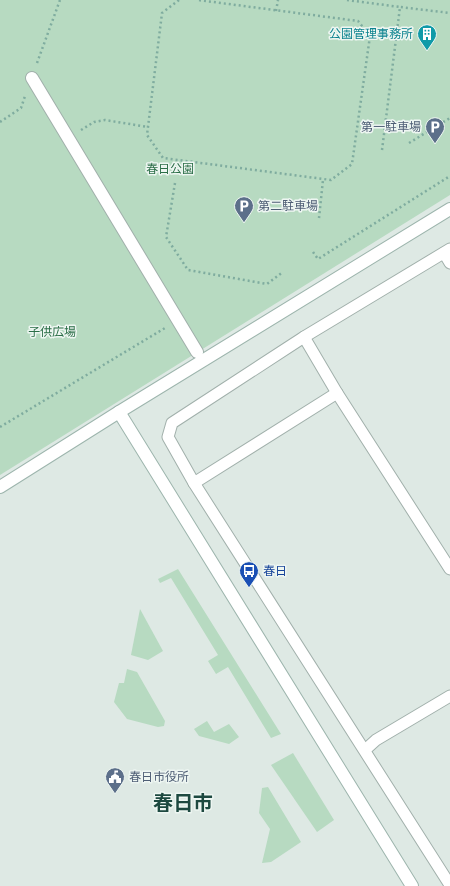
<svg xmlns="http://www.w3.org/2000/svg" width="450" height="886" font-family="Jost,'Noto Sans JP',sans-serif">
<rect width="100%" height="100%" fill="#dee9e4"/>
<g fill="#b7dac1">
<path d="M0,0H450V195L0,475Z"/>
<path d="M178,569L281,734L271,738L228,667L216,674L208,661L218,655L171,578L160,583L158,579Z"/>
<path d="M140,609L163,651L148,660L131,655Z"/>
<path d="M127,669L137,672L165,721L164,726L158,727L127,719L114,702L119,683H124Z"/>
<path d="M207,721L214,732L229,724L239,737L229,744L199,736L194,729Z"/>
<path d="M293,753L334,820L317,832L271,765Z"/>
<path d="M268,787L301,842L271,862L262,863L270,829L259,813L262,788Z"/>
</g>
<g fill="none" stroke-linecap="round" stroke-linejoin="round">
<defs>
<g id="lane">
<path d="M450,249L304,337L172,423L168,437L194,483L450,885"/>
<path d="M444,253L450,263"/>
<path d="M304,337L337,393L450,569"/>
<path d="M194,483L337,393"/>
<path d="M365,750L376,740L450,696"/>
</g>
<path id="street" d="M32,78L197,352"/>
<g id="secondary">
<path d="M119,412L412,886"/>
<path d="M0,487L119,412L450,209"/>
</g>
</defs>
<use href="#lane" stroke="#a1b0ab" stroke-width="13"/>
<use href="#street" stroke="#a1b0ab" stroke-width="14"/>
<use href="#secondary" stroke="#9db5ad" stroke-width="14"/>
<g stroke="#7fac9f" stroke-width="2.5" stroke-dasharray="2 3" stroke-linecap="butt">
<path d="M179,0L162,13L147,135L163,158L331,180L352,164L370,36L358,21L198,0"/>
<path d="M347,0L400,7"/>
<path d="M276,11L278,0"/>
<path d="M37,63L60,0"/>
<path d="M0,122L21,108L25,96"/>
<path d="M81,130L94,122L105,120L148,127"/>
<path d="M409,143L450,118"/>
<path d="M382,150L400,7L450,13"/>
<path d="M175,183L166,237L188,270L267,284L283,272"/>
<path d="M319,218L323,180"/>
<path d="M313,252L318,259L450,176"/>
<path d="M0,427L165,328"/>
</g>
<use href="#lane" stroke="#fff" stroke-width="11"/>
<use href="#street" stroke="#fff" stroke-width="12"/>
<use href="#secondary" stroke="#fff" stroke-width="12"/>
</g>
<defs>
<symbol id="building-pin" viewBox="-11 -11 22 30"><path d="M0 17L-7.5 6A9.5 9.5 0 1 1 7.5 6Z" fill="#0f9aa8" stroke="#eef6f2"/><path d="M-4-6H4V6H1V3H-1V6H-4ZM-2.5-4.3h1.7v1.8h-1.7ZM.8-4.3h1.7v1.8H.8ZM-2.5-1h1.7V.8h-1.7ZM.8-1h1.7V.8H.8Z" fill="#fff"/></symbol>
<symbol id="parking-pin" viewBox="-11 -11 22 30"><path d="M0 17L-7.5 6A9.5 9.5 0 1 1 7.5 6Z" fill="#5c6f8a" stroke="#eef6f2"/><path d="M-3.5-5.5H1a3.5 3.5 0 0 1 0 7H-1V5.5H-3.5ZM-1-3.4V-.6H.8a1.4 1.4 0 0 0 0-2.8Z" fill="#fff"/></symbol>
<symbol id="bus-pin" viewBox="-11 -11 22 30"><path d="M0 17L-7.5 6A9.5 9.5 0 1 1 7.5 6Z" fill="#1a4fb4" stroke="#eef6f2"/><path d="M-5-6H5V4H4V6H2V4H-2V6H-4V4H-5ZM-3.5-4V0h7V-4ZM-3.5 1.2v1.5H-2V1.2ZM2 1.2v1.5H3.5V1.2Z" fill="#fff"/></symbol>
<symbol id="civic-pin" viewBox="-11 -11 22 30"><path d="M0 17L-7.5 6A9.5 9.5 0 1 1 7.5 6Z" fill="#5c6f8a" stroke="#eef6f2"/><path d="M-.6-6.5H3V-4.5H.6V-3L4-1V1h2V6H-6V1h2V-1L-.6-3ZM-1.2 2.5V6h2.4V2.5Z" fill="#fff"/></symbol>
</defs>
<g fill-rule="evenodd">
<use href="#building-pin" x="416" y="23" width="22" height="30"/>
<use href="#parking-pin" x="424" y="116" width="22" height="30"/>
<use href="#parking-pin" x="233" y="195" width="22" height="30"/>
<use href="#bus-pin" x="238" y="560" width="22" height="30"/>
<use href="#civic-pin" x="104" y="766" width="22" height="30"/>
</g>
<g text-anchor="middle" stroke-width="3" stroke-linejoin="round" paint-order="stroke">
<g font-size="12" fill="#0d838f" stroke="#eef6f2" text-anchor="end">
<text x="413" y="38">公園管理事務所</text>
</g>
<g font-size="12" fill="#4e5e75" stroke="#eef6f2" text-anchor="start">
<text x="421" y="131" text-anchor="end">第一駐車場</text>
<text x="258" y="210">第二駐車場</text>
<text x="129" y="781">春日市役所</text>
</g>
<g font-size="12" fill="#2b6e47" stroke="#eef6f2">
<text x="170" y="173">春日公園</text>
<text x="52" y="336">子供広場</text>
</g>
<g font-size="12" fill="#164399" stroke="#eef6f2" text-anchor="start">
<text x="263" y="575">春日</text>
</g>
<g font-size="20" font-weight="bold" fill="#1d4940" stroke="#eef6f2">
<text x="183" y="810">春日市</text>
</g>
</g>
</svg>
